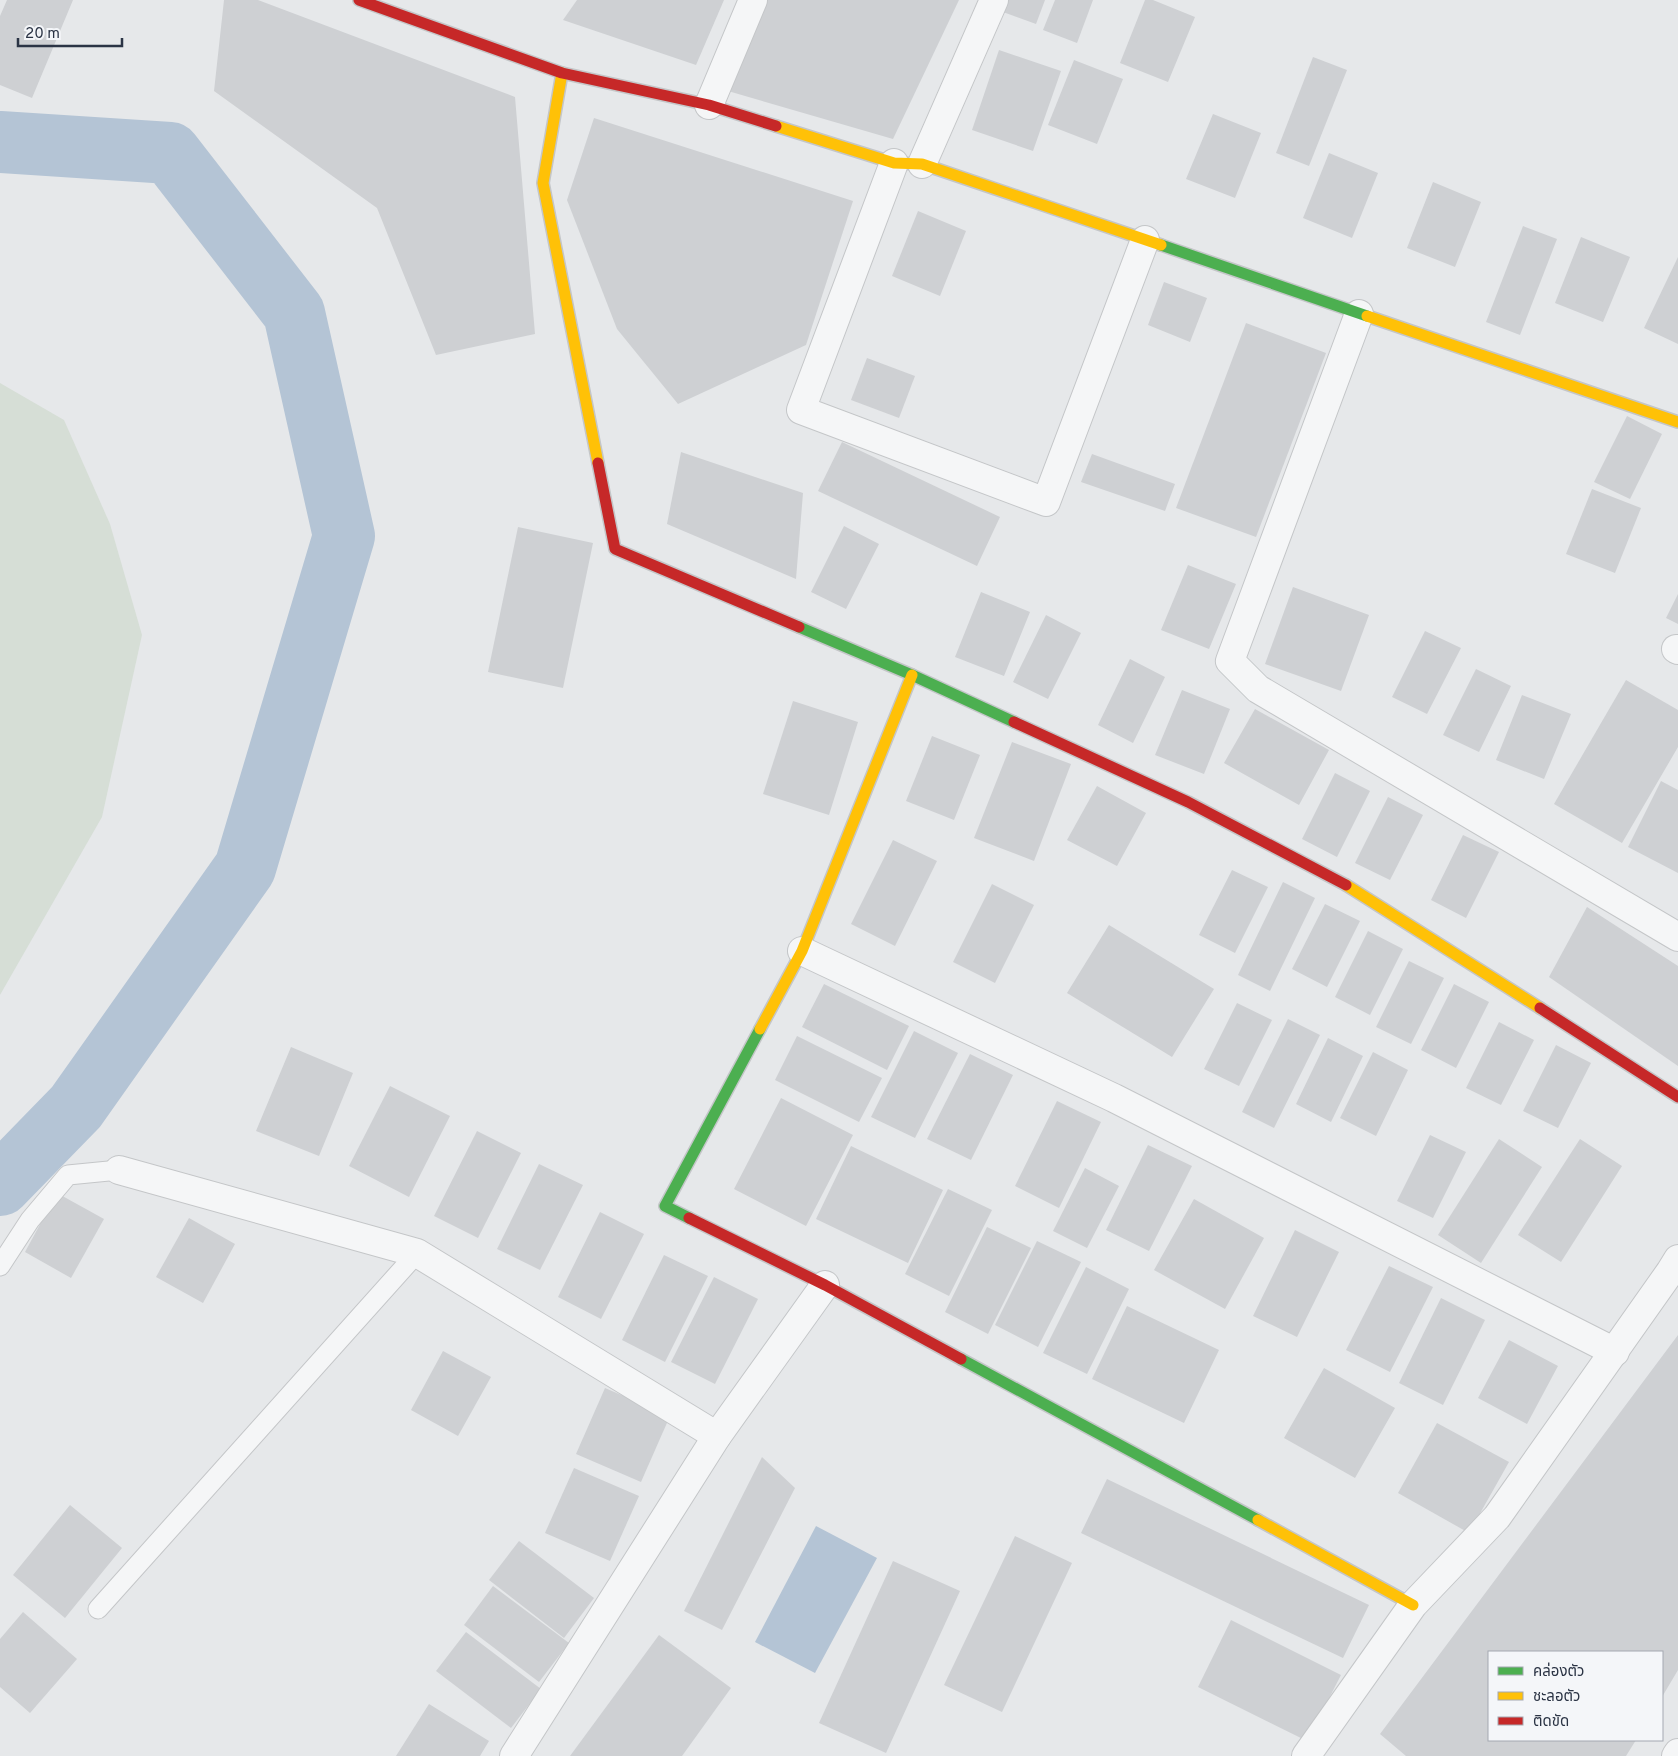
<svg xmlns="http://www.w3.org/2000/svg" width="1678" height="1756" font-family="Overpass,'Noto Sans Thai',sans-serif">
<rect width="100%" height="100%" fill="#e6e8ea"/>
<path fill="#d6ded6" d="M0,383L64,420L110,524L142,635L102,817L0,995Z"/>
<path fill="#b4c4d5" d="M816,1526L877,1558L815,1673L755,1642Z"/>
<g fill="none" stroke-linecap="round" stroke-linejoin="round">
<path stroke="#b4c4d5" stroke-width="62" d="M0,142L170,153L294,313L344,536L245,868L76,1107L0,1185"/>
</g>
<g fill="#ced0d3">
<path d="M7,0H73L32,98L0,85V16Z"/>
<path d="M224,0H258L515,97L535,334L436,355L377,208L214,91Z"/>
<path d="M577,0H724L696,65L563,20Z"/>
<path d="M768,0H959L893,139L728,91Z"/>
<path d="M1007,0H1045L1036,24L1003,12Z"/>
<path d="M1055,0H1093L1077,43L1043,30Z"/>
<path d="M1145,0H1153L1195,17L1168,82L1120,63Z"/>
<path d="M999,50L1061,71L1033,151L972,130Z"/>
<path d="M1313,57L1347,70L1309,166L1276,153Z"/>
<path d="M1074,60L1123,79L1097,144L1048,125Z"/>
<path d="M1213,114L1261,133L1235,198L1186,179Z"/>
<path d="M594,118L853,201L806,345L678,404L617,329L567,200Z"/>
<path d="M1329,153L1378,173L1352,238L1303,218Z"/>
<path d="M1433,182L1481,202L1455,267L1407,248Z"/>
<path d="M918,211L966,231L940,296L892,276Z"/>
<path d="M1523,226L1557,239L1520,335L1486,322Z"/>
<path d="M1581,237L1630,257L1603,322L1555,303Z"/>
<path d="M1678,257V344L1644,328Z"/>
<path d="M1164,282L1207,298L1190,342L1148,325Z"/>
<path d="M1246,323L1326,353L1256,537L1176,508Z"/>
<path d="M867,358L915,376L899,418L851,400Z"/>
<path d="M1627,416L1662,434L1630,499L1594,482Z"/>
<path d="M842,442L1000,517L977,566L818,491Z"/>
<path d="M681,452L803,493L796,579L667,524Z"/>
<path d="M1092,454L1175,484L1165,511L1081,482Z"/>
<path d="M1592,489L1641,508L1615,573L1566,554Z"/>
<path d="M844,526L879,544L846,609L811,592Z"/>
<path d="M518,527L593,543L563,688L488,672Z"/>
<path d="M1188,565L1236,584L1209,649L1161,630Z"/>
<path d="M1293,587L1369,615L1341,691L1265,664Z"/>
<path d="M981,592L1030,612L1004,676L955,657Z"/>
<path d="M1678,594V624L1666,618Z"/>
<path d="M1046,615L1081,633L1048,699L1013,682Z"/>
<path d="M1425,631L1461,648L1427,714L1392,697Z"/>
<path d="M1130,659L1165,677L1133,743L1098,725Z"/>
<path d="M1476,669L1511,686L1479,752L1443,735Z"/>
<path d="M1626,680L1678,710V747L1622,843L1554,804Z"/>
<path d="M1182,690L1230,709L1204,774L1155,755Z"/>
<path d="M1522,695L1571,714L1544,779L1496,760Z"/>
<path d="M793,701L858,722L829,815L763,794Z"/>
<path d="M1255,709L1329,750L1299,805L1224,763Z"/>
<path d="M932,736L980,755L954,820L906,801Z"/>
<path d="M1012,742L1071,764L1034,861L974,838Z"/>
<path d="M1335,773L1370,791L1337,857L1302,839Z"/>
<path d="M1661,781L1678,790V873L1628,847Z"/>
<path d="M1097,786L1146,813L1117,866L1067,840Z"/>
<path d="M1388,797L1423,815L1390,880L1355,863Z"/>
<path d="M1463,835L1499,852L1466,918L1431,900Z"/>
<path d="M893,840L937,861L895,946L851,924Z"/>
<path d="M1232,870L1268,887L1235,953L1199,935Z"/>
<path d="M1283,882L1315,898L1270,991L1238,975Z"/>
<path d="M992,884L1034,905L995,983L953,962Z"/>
<path d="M1325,904L1360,921L1327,987L1292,969Z"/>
<path d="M1587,907L1678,966V1066L1549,977Z"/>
<path d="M1109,925L1214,989L1172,1057L1067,993Z"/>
<path d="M1368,931L1403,949L1370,1015L1335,997Z"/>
<path d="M1409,961L1444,978L1411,1044L1376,1027Z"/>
<path d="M824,984L909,1026L887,1070L802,1027Z"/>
<path d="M1454,984L1489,1002L1456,1068L1421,1050Z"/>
<path d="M1237,1003L1272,1020L1239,1086L1204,1069Z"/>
<path d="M1288,1019L1320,1035L1274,1128L1242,1112Z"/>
<path d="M1499,1022L1534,1040L1501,1105L1466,1088Z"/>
<path d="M914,1031L958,1053L915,1138L871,1117Z"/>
<path d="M797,1036L882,1078L859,1122L775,1080Z"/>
<path d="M1328,1038L1363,1056L1331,1122L1296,1104Z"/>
<path d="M1556,1045L1591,1063L1558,1128L1523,1111Z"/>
<path d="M291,1047L353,1073L319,1156L256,1131Z"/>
<path d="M1373,1052L1408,1070L1376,1136L1340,1118Z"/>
<path d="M970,1054L1013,1075L971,1160L927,1139Z"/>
<path d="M390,1086L450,1116L409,1197L349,1166Z"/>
<path d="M781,1098L853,1135L806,1226L734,1189Z"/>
<path d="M1057,1101L1101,1122L1059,1208L1015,1186Z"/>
<path d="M477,1131L521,1153L478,1238L434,1216Z"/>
<path d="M1430,1135L1466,1152L1433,1218L1397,1201Z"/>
<path d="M1499,1139L1542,1167L1481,1263L1438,1235Z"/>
<path d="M1580,1139L1622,1166L1561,1262L1518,1235Z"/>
<path d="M1148,1145L1192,1166L1149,1251L1106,1230Z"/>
<path d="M851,1146L943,1190L908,1263L816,1219Z"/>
<path d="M539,1164L583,1185L540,1270L497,1249Z"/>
<path d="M1085,1168L1119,1186L1087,1248L1053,1231Z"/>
<path d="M948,1189L992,1210L949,1296L905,1274Z"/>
<path d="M57,1193L104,1219L71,1278L25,1252Z"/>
<path d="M1194,1199L1264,1238L1225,1309L1154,1270Z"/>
<path d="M600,1212L644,1234L601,1319L558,1297Z"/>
<path d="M189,1218L235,1244L203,1303L156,1277Z"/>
<path d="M987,1227L1031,1248L988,1334L945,1312Z"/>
<path d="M1295,1230L1339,1252L1297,1337L1253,1316Z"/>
<path d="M1037,1241L1081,1262L1038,1347L995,1325Z"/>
<path d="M664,1255L708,1276L665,1362L622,1340Z"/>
<path d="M1389,1266L1433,1287L1390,1372L1346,1350Z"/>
<path d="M1086,1267L1129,1289L1087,1374L1043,1353Z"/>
<path d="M714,1277L758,1299L715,1384L671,1362Z"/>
<path d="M1441,1298L1485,1320L1443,1405L1399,1383Z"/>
<path d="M1127,1306L1219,1350L1184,1423L1092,1379Z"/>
<path d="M1678,1335V1670L1662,1697V1652H1489V1740H1636L1626,1756H1406L1380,1734Z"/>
<path d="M1509,1340L1558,1366L1527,1424L1478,1398Z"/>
<path d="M443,1351L491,1377L458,1436L411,1410Z"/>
<path d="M1324,1368L1395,1408L1355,1478L1284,1438Z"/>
<path d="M605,1388L670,1416L641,1482L576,1454Z"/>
<path d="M1437,1423L1509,1462L1469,1533L1398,1493Z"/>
<path d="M762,1457L795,1488L722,1630L684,1611Z"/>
<path d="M574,1468L639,1496L610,1561L545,1533Z"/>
<path d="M1107,1479L1369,1605L1343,1658L1081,1533Z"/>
<path d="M70,1505L122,1548L65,1618L13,1575Z"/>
<path d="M1015,1536L1072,1563L1002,1712L944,1685Z"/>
<path d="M519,1541L594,1598L564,1638L489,1580Z"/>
<path d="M893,1561L960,1591L886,1753L819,1723Z"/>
<path d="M493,1586L569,1643L539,1682L464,1625Z"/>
<path d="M23,1612L77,1659L30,1713L0,1687V1639Z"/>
<path d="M1231,1620L1341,1675L1307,1741L1198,1687Z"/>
<path d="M466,1632L541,1689L511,1728L436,1671Z"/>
<path d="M659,1635L731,1688L682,1756H570Z"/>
<path d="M429,1704L489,1741L480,1756H396Z"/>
</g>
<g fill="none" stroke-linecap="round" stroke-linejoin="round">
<defs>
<g id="lane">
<path d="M0,1266L30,1220L68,1175L119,1170"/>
<path d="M98,1609L417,1253"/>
</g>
<g id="street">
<path d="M709,105L753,0"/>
<path d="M894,163L801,410L1046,502L1145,240"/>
<path d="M922,164L994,0"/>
<path d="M1359,314L1230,661L1258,689L1678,937"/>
<path d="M1676,649L1678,650"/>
<path d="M802,951L1114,1098L1615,1352"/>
<path d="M119,1170L417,1253L717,1436"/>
<path d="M514,1756L717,1436L825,1285"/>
<path d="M1306,1756L1413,1605L1497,1517L1670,1272L1678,1259"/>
<path d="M1676,1756L1678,1753"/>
</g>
<g id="fast">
<path d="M1161,245L1367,316"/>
<path d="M799,627L912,675L1014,722"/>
<path d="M689,1218L665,1206L760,1029"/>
<path d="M961,1359L1258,1520"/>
</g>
<g id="slow">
<path d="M562,73L543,183L598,463"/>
<path d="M776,126L894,163L922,164L1161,245"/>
<path d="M1367,316L1678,422"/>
<path d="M1346,885L1540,1008"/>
<path d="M760,1029L802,951L912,675"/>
<path d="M1258,1520L1413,1605"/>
</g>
<g id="jam">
<path d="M359,0L562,73L709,105L776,126"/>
<path d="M598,463L615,549L799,627"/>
<path d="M1014,722L1188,802L1346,885"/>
<path d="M1540,1008L1678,1097"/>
<path d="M689,1218L825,1285L961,1359"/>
</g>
</defs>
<use href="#lane" stroke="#c4c6c8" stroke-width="21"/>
<use href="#street" stroke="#c4c6c8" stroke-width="30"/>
<use href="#fast" stroke="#c4c6c8" stroke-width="14"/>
<use href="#slow" stroke="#c4c6c8" stroke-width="14"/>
<use href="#jam" stroke="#c4c6c8" stroke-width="14"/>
<use href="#lane" stroke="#f5f6f7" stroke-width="19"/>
<use href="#street" stroke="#f5f6f7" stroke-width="28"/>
<use href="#fast" stroke="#4caf50" stroke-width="11"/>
<use href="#slow" stroke="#ffc107" stroke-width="11"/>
<use href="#jam" stroke="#c62828" stroke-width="11"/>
</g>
<rect x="1488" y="1651" width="175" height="90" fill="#f4f6f9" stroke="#a4a8b1"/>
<rect x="1498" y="1667" width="25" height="8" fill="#4caf50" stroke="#a4a8b1"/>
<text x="1533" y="1676" font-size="15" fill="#2b3445">คล่องตัว</text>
<rect x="1498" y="1692" width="25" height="8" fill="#ffc107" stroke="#a4a8b1"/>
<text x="1533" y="1701" font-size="15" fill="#2b3445">ชะลอตัว</text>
<rect x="1498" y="1717" width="25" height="8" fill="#c62828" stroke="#a4a8b1"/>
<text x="1533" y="1726" font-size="15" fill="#2b3445">ติดขัด</text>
<path d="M18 38v8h104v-8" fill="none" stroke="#2b3445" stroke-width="2.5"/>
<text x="25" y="38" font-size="15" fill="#2b3445" stroke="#f4f6f9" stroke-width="4" paint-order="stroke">20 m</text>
</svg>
